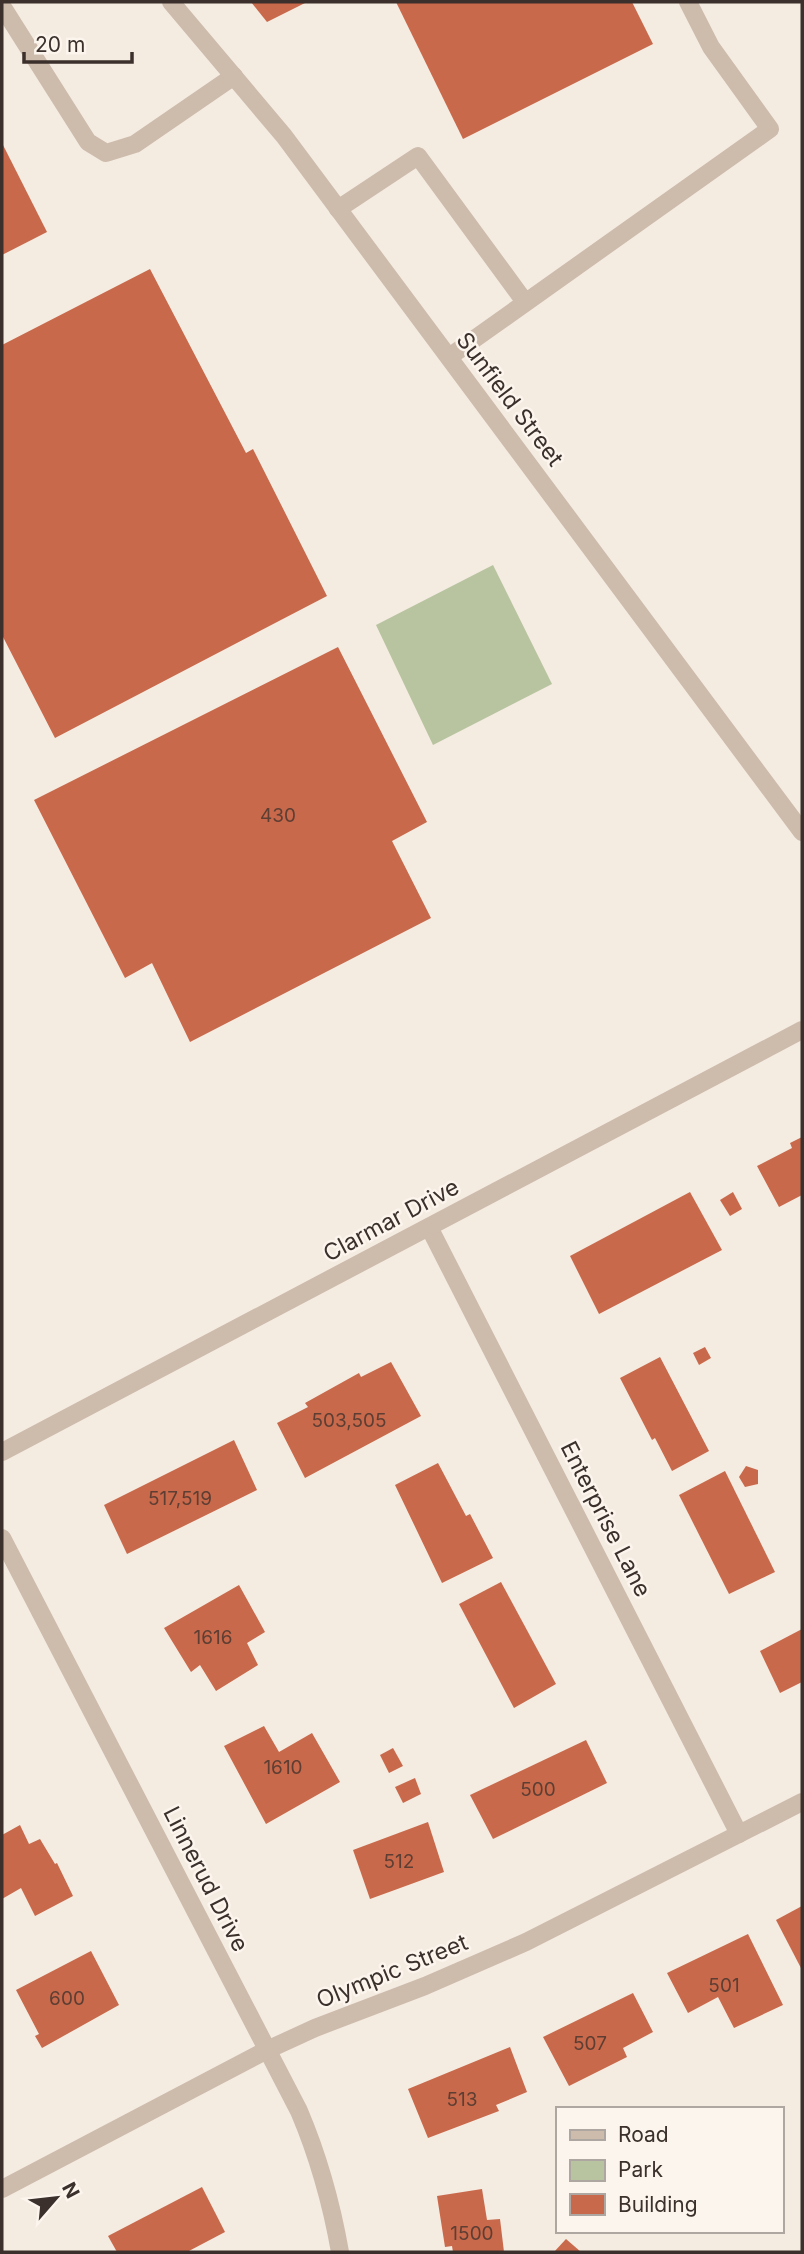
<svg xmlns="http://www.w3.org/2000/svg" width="804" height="2254" font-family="Inter,sans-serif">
<rect width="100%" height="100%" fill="#f4ebe1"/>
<path fill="#b8c4a0" d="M493,565L552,684L433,745L376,625Z"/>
<g fill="#c8694b">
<path d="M251,2H307L267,22Z"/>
<path d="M396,2H632L653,44L463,139Z"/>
<path d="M2,143L47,232L2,255Z"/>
<path d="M150,269L246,453L253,449L327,596L55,738L2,635V345Z"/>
<path d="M338,647L427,822L392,841L431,918L190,1042L152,963L125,978L34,800Z"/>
<path d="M802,1137V1195L779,1207L757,1166L792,1148L790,1143Z"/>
<path d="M690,1192L722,1250L599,1314L570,1256Z"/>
<path d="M733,1192L742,1209L730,1216L720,1200Z"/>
<path d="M705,1347L711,1358L699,1365L693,1353Z"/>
<path d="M660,1357L709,1451L672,1471L655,1438L652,1440L620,1378Z"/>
<path d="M391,1362L421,1416L305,1478L277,1423L308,1407L305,1403L359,1373L361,1377Z"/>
<path d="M234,1440L257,1490L127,1554L104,1505Z"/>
<path d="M438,1463L466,1516L470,1514L493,1558L442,1583L395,1485Z"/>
<path d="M746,1466L758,1470V1484L745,1487L739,1477Z"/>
<path d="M725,1471L775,1572L729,1594L679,1495Z"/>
<path d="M501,1582L556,1684L514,1708L459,1604Z"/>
<path d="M239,1585L265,1632L247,1643L258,1665L216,1691L200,1665L191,1672L164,1628Z"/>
<path d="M802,1629V1682L780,1693L760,1651Z"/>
<path d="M264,1726L279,1752L312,1733L340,1782L266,1824L224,1746Z"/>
<path d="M586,1740L607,1783L493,1839L470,1795Z"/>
<path d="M393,1748L403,1766L389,1773L380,1755Z"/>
<path d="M415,1778L421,1794L403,1803L395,1787Z"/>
<path d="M428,1822L444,1872L370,1899L353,1850Z"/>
<path d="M20,1825L29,1844L40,1839L55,1864L57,1863L73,1896L35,1916L21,1888L2,1899V1835Z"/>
<path d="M802,1906V1970L776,1920Z"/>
<path d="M748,1934L783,2005L734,2028L718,1997L688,2013L667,1973Z"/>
<path d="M91,1951L119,2005L42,2048L35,2036L39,2034L16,1990Z"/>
<path d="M633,1993L653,2032L623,2048L627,2057L569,2086L543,2037Z"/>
<path d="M510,2047L527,2092L496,2105L499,2111L428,2138L408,2089Z"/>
<path d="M202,2187L225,2232L187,2252H117L108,2236Z"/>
<path d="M482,2189L487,2220L500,2219L504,2252H453L452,2246L445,2247L437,2196Z"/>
<path d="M566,2239L581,2252H554Z"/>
</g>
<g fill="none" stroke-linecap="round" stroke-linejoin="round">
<g stroke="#cdbbac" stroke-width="18">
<path d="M2,6L88,142L106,153L135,144L234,76"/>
<path d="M338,209L418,156L525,302"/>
<path d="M449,357L770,129L711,47L688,2"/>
</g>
<g stroke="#cdbbac" stroke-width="18">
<path d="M171,2L284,136L802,832"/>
<path d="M429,1227L739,1834"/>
<path d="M2,1452L802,1030"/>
<path d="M2,1538L299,2111C319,2158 331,2201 340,2252"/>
<path d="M2,2189L267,2050L315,2028L425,1986L526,1942L802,1802"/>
</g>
</g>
<g text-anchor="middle" stroke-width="5" stroke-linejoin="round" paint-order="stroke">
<g font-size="19" fill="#5e3e33">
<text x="278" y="822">430</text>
<text x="349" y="1427">503,505</text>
<text x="180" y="1505">517,519</text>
<text x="213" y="1644">1616</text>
<text x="283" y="1774">1610</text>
<text x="538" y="1796">500</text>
<text x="399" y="1868">512</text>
<text x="724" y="1992">501</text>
<text x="67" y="2005">600</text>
<text x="590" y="2050">507</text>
<text x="462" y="2106">513</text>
<text x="472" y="2240">1500</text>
</g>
<g font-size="23" fill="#3b302b" stroke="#fbf5ee">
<text transform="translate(510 399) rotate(53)" y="8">Sunfield Street</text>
<text transform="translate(391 1220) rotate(-28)" y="8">Clarmar Drive</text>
<text transform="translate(606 1519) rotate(63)" y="8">Enterprise Lane</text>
<text transform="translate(206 1879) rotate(63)" y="8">Linnerud Drive</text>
<text transform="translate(392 1971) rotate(-22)" y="8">Olympic Street</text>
</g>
</g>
<rect width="804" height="2254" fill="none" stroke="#3b302b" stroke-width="7"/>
<rect x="556" y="2107" width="228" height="126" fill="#fbf5ee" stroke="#aea6a0" stroke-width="2"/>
<rect x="570" y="2130" width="35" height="10" fill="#cdbbac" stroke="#aea6a0" stroke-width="2"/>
<text x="618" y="2142" font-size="21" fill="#3b302b">Road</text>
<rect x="570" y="2160" width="35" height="21" fill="#b8c4a0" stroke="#aea6a0" stroke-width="2"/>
<text x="618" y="2177" font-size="21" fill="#3b302b">Park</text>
<rect x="570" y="2194" width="35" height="21" fill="#c8694b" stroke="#aea6a0" stroke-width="2"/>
<text x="618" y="2212" font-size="21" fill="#3b302b">Building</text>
<g transform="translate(56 2198) rotate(62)" stroke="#fbf5ee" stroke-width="5" paint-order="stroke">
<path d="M0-5L12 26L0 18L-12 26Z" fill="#3b302b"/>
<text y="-10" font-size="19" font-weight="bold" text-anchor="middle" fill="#3b302b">N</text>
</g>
<path d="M24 52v10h108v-10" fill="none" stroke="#3b302b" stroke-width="3.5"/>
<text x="35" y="52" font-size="21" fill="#3b302b" stroke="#fbf5ee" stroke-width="5" paint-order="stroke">20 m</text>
</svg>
